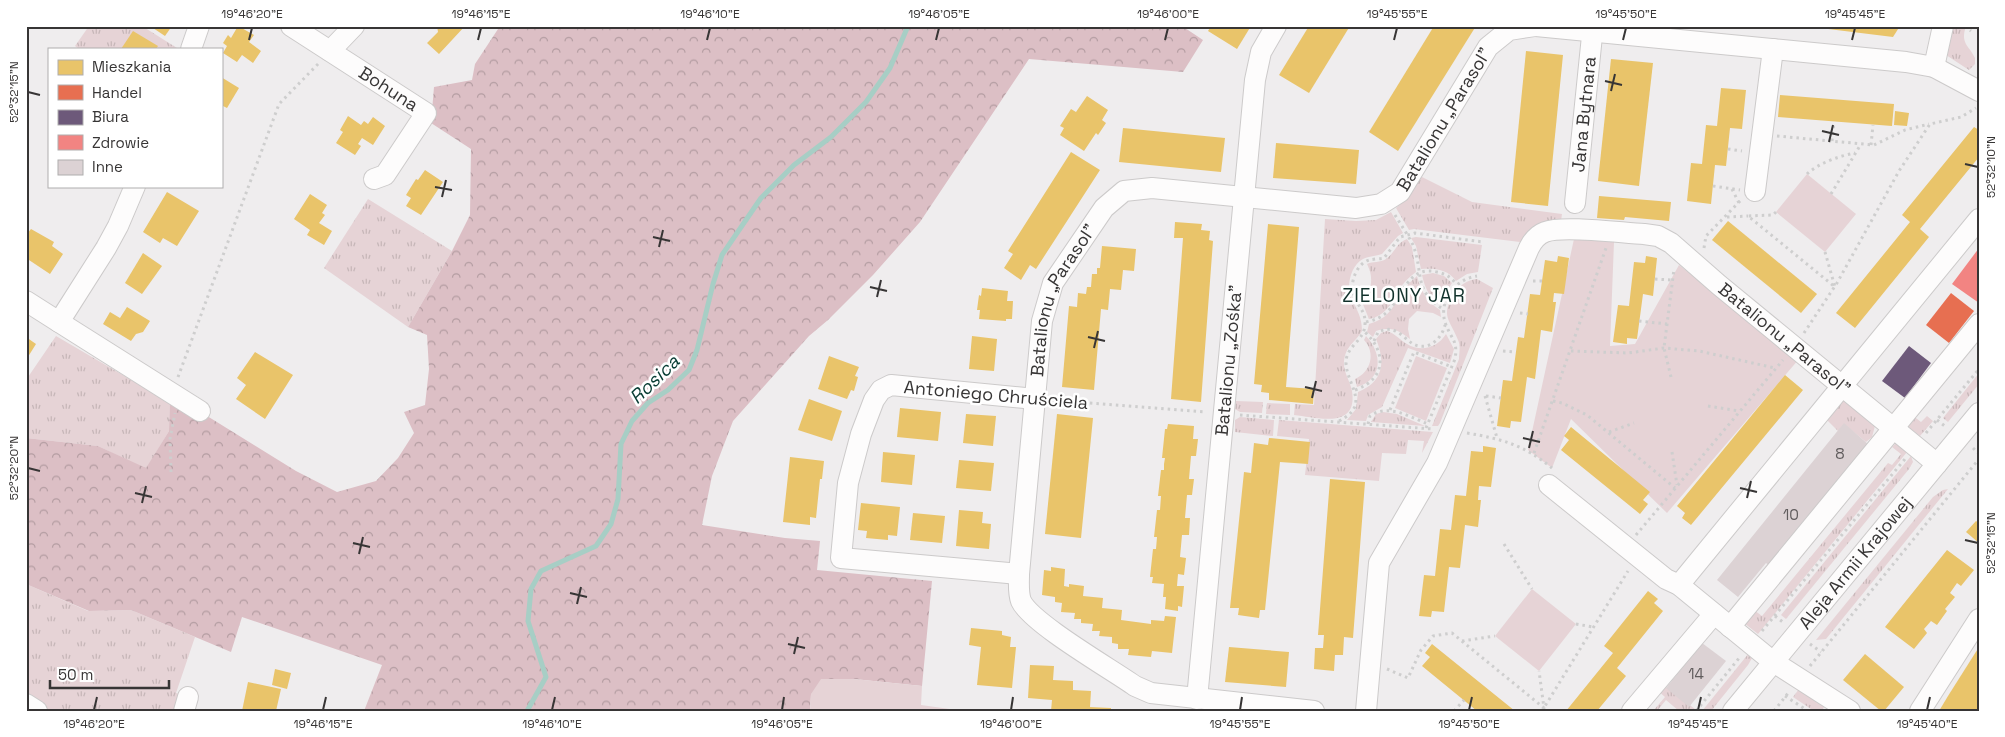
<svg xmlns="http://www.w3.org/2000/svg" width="2005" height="737" font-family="'Space Grotesk',sans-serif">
<defs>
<pattern id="grass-tufts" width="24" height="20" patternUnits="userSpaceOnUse" patternTransform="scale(1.25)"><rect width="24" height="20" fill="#e6d3d6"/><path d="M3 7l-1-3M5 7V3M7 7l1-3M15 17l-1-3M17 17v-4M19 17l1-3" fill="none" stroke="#c6b6b8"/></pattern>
<pattern id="forest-crowns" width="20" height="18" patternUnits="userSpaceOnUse" patternTransform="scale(1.25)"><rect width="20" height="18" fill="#dcbfc5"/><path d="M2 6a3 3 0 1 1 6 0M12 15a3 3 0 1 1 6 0" fill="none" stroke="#b39ca1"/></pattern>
</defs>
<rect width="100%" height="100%" fill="#efedee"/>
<g fill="url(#grass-tufts)">
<path d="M89,26H142L177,48L79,49L75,46Z"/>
<path d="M1951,26H1966C1960,44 1969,45 1975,58V64L1969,70L1946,55Z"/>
<path d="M1420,176L1472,202L1562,214L1561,221L1534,226L1520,242L1414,229L1409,230L1396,208L1405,200Z"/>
<path d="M368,199L452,251L408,327L324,268Z"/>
<path d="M1391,212L1403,233L1398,236L1382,254C1376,256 1369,256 1363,259C1351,265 1346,286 1351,298C1357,310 1362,317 1362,331C1355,343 1346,345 1344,361C1343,372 1350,380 1352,391C1358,429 1318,418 1294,415L1295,404L1314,405L1325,219L1356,221L1376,220Z"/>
<path d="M1416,237L1482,245L1478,272L1467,274L1456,281C1448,269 1434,268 1421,269L1416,246L1411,238Z"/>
<path d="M1407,239L1412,247L1416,272C1409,277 1403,283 1399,290C1391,303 1386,316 1369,319L1362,302C1372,291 1374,277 1367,264C1373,261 1380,263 1386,259C1395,253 1396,243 1407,239Z"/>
<path d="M1433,273L1444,276L1452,283L1444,295L1441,305C1429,298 1425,288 1422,275Z"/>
<path d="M1417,276C1421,291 1427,302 1440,310L1441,317L1433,313L1417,311L1409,319L1408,329L1410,339C1398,330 1391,326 1376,331L1373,337L1367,332L1369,324C1390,318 1392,307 1403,291C1406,285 1412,281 1417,276Z"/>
<path d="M1477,279L1493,288L1440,423L1438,426H1432L1459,359C1459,353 1461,346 1458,340C1450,319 1440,317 1454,293C1460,285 1467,280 1477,279Z"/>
<path d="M1387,331C1396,334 1400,340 1407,344C1422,353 1438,347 1446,334L1454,349L1450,363L1408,348L1382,407L1368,415L1366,421L1347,420L1356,409L1358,392C1383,382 1386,363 1376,339L1381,333Z"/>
<path d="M56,336L157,395L170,393L169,431L146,469L98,446L26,438V380Z"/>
<path d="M1366,336C1382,353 1384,379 1357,387L1355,379C1371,372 1376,353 1364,340Z"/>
<path d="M1979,373V384L1948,422L1943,418Z"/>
<path d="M1844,400L1875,426L1872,437L1866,442L1844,424L1838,431L1826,419L1841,401Z"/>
<path d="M1236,401L1263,402L1262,413L1240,412L1235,409Z"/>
<path d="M1267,403L1290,404V415L1266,414Z"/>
<path d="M1383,412L1397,414L1425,426L1371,422L1376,414Z"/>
<path d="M1912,415L1921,422L1927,416L1933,421L1920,436L1904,424Z"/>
<path d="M1240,417L1274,420L1273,436L1235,432V420Z"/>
<path d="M1279,420L1433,432L1422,453L1424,441L1408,440L1406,454L1382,453L1379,481L1305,475L1309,439L1277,436Z"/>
<path d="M1896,443L1907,452L1758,634L1744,623L1754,610L1762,616L1888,463L1892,465L1901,454L1892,447Z"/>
<path d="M1911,456L1913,462L1909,469L1786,619L1781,615Z"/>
<path d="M1948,489L1826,639L1816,640L1933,497L1943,490Z"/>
<path d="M26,584L88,611L131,610L195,637L176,693L179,694L175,711H44L26,699Z"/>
<path d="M1749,653L1752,658L1748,665L1711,711H1702Z"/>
<path d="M1662,684L1695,709L1679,711L1666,700L1657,711H1653L1665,697L1657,690Z"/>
<path d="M1799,689L1825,705L1822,711H1814L1793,697Z"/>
</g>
<path fill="url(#forest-crowns)" d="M500,26H1182L1203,40L1183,72L1029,59L920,222L873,275L828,320L809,336L733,421L712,476L702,525L785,538L820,541L817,570L932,581L922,686L854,679L811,694L810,711H364L382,665L242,617L231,652L131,610L89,611L26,584V438L98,446L146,468L169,431L170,393L296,471L337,492L376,481L398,458L414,433L404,412L425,405L429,369L427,335L408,327L452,251L470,215L471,149L431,123L434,87L472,80L475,64Z"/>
<g fill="#e6d3d6">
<path d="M1807,174L1856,214L1825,252L1776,212Z"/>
<path d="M1574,239L1614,242L1610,346L1635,344L1679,265L1799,359L1667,513L1571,419L1552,468L1528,450Z"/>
<path d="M1416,356L1447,368L1426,421L1395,408Z"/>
<path d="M1532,589L1576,624L1539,671L1495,636Z"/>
<path d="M821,679H854L922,686L921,705L964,711H810L811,694Z"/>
</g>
<g fill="#e9c46a">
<path d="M150,26H172L165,36Z"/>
<path d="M238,26L254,35L249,42L261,51L253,63L242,55L237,62L223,53L227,46L223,43L228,35L231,38Z"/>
<path d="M437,26H465L439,54L427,43L438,32Z"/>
<path d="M1211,26H1251L1237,49L1208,31Z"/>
<path d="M1309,26H1350L1309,93L1279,75Z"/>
<path d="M1434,26H1476L1398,151L1369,132Z"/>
<path d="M1804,26H1900L1893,37Z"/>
<path d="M133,31L158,46L156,49H121Z"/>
<path d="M1526,51L1563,55L1548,206L1511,202Z"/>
<path d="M1611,59L1653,63L1639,186L1598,181Z"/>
<path d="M221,77L239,88L227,108L221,105Z"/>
<path d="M1721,88L1746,90L1742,129L1730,128L1726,166L1715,165L1711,204L1687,201L1691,163L1702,164L1706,125L1717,126Z"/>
<path d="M1780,95L1894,104L1892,126L1778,117Z"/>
<path d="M1087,96L1108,110L1102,120L1106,123L1098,135L1096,133L1084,151L1060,135L1064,128L1060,126L1071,109L1076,112Z"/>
<path d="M1895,111L1909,113L1907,126L1894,125Z"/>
<path d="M348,116L361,125L364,121L368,124L373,117L385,126L373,145L362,138L358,144L361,146L355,155L336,143L343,132L340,130Z"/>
<path d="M1974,127L1979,130V157L1920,229L1929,237L1855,328L1836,313L1910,222L1902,215Z"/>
<path d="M1123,128L1225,138L1221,172L1119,162Z"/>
<path d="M1276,143L1359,150L1356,184L1273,178Z"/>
<path d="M1071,152L1100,170L1036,269L1030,265L1021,280L1004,268L1013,254L1008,251Z"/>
<path d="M425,170L443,182L421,215L406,206L411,198L406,195L416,179L418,180Z"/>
<path d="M167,192L199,211L177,246L163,238L160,243L143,232Z"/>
<path d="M310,194L327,205L322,213L325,215L319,223L332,231L324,245L307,235L310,230L294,219Z"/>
<path d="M1599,196L1671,202L1669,221L1625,217L1624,220L1597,218Z"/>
<path d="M1728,221L1817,294L1801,313L1712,240Z"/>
<path d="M1175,222L1202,224L1201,230L1210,231L1209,240L1213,241L1201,402L1171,399L1183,238H1174Z"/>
<path d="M1268,224L1299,227L1286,387L1314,389L1313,404L1269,400V393L1261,392L1262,385L1254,384Z"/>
<path d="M31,229L54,242L52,246L63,254L50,274L29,260L26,263V235Z"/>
<path d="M1102,246L1136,249L1134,271L1123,270L1121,290L1110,289L1108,310L1101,309L1094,390L1062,387L1069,306L1077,307L1078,293L1086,294L1087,287H1091L1092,274H1097V268H1100Z"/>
<path d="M143,253L162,266L142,294L125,283Z"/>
<path d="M1558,256L1569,258L1564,294L1554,293L1553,302H1556L1552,332L1541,330L1535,379L1527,377L1521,422L1511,421L1510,428L1497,426L1503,380L1512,381L1518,337L1524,338L1530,294L1540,295L1545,260L1557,262Z"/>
<path d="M1646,256L1657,258L1653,296L1643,294L1637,339L1627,338V344L1613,342L1618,305L1629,306L1634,262L1645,263Z"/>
<path d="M982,288L1008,291L1007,301H1013L1012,319H1006V321L979,319L980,310H977L979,295L981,296Z"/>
<path d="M127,307L150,321L143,332L136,334L131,341L103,324L110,312L120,318Z"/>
<path d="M972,336L997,339L994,371L969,369Z"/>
<path d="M26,337L36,344L26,360Z"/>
<path d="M255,352L293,375L265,419L236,399L246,385L237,378Z"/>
<path d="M829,356L859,367L855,376L858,377L854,391L851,390L847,399L818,389Z"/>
<path d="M1785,375L1803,390L1691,525L1682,518L1685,513L1677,506Z"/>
<path d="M809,399L842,411L832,441L798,430Z"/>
<path d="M900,408L941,412L938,441L897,437Z"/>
<path d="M966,414L996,416L993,446L963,443Z"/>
<path d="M1057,414L1093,418L1081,538L1045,534Z"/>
<path d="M1168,424L1194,426L1193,439H1198L1196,456H1191L1189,479H1194L1192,495H1187L1185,518H1190L1189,535H1182L1180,557L1186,558L1184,575L1178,574L1177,586H1184L1182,607L1178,606V611L1165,609L1166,597H1163L1164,584L1152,583L1153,577H1150L1153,549H1156L1157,537H1154L1157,510H1160L1161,496H1158L1161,470H1164V464L1165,458H1162L1165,429H1167Z"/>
<path d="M1571,427L1650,492L1643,500L1648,504L1640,514L1561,450L1569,440L1564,436Z"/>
<path d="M1269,438L1310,442L1308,464L1280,462L1265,610H1260L1259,618L1238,615L1239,608H1230L1244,472L1251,473L1254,443L1268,445Z"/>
<path d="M1483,446L1496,448L1491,487L1479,486L1478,500H1481L1478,527L1465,525L1460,568L1449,567L1444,612L1432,611L1431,617L1419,616L1424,575L1435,576L1440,529L1451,530L1455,495L1466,496L1471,451L1483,452Z"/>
<path d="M883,452L915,455L912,485L881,482Z"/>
<path d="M790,457L824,461L822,479H820L816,518L810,517V525L783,522Z"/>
<path d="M959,460L994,463L991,491L956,488Z"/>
<path d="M1330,479L1365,482L1353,638L1344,637L1343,655H1335L1334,671L1314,669L1315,648H1323L1324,635H1318Z"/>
<path d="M861,503L900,507L897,536L888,535V540L866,538L867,531L858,530Z"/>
<path d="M959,510L983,512L982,523L991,524L989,549L956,546Z"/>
<path d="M913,513L945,516L942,543L910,540Z"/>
<path d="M1976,521L1979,523V543L1966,532Z"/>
<path d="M1947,550L1974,570L1961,586L1957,583L1950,593L1955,597L1945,609L1947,611L1937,625L1931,621L1924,629L1927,633L1914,649L1885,627Z"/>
<path d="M1051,567L1065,569L1064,586L1069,587V584L1084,586L1083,596L1103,598L1102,608L1122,610L1121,620L1151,624V620L1164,621L1165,616L1176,617L1172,653L1152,651L1151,657L1128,655L1129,649H1118V644L1112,643V637L1099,636L1100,631H1092L1093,624L1081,623V619H1074L1075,613L1061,612L1062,603L1055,602V597L1042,595L1044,570L1051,571Z"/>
<path d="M1648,591L1658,599L1654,603L1663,611L1617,668L1626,676L1597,711H1566L1613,653L1604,646Z"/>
<path d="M971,628L1002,631V635L1011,637L1010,647H1016L1012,688L977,685L981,647L969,645Z"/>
<path d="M1432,644L1515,711H1477L1422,666L1430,657L1425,653Z"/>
<path d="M1229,647L1289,652L1286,687L1225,682Z"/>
<path d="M1979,647V711H1939L1948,696Z"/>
<path d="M1865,654L1904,687L1884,711H1881L1843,680Z"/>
<path d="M1030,665L1054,666L1053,680L1073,681V690L1091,691L1090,707L1111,708V711H1051L1052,700L1028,698Z"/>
<path d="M275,669L291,673L287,689L272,685Z"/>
<path d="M248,682L281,689L276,711H242Z"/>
</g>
<path fill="#e76f51" d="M1951,293L1974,311L1949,343L1926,325Z"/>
<path fill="#6d597a" d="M1909,346L1931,363L1905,398L1882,381Z"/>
<path fill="#f28482" d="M1979,248V303L1952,284Z"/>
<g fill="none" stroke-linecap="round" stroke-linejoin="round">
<path stroke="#a7cec5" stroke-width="5" d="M527,711L546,677L528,621L531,589L541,571L596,546L611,524L618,499L621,444L632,421L648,403L668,390L689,370L697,350L713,284L722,255L761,198L794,165L831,137L866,102L890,68L908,26"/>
</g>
<g fill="#dcd2d4">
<path d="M1844,423L1869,445L1771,567L1766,563L1738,597L1717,580Z"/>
<path d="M1702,643L1726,661L1689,707L1666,688Z"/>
</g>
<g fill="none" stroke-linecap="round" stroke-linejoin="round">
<defs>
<g id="minor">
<path id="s1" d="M291,26L426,113L385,175L374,179"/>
<path d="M1536,26L1906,62L1934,67L1979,91"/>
<path d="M191,49L199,26"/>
<path d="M330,51L354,26"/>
<path d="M1934,67L1943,26"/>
<path d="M1755,191L1773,49"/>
<path id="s2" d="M1575,203L1593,26"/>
<path d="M26,301L59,322L106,248L118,226L135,186"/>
<path d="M59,322L200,411"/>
<path d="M1549,485L1666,579L1679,585L1772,661L1850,711"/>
<path d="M1019,574L841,558L848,483L861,434L874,400L881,390L891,385L1035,399"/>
<path d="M1679,585L1979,219"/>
<path d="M1730,627L1979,324"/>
<path id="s3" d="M1197,699L1255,80L1261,52L1276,26"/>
<path d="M26,704L37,711"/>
<path d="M184,711L188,697"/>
<path id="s4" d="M1314,711L1151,693L1135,686C1111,669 1031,623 1021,601C1018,593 1019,583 1019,574L1042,321L1053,283L1104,208L1124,191L1152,188L1356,208L1381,204L1400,192L1488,47L1509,30L1535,26"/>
<path id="s5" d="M1366,711L1379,563L1437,463L1529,248C1533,240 1537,235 1545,232C1563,225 1622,233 1644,234L1658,236L1671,243L1719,285L1937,464"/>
<path d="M1632,711L1714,614"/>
<path id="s6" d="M1733,711L1979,413"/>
<path d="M1920,711L1979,619"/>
</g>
</defs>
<use href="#minor" stroke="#cccaca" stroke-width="22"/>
<g stroke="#cecece" stroke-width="3" stroke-dasharray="2.5 4" stroke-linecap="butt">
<path d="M1965,26L1971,31"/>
<path d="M1777,136L1874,145L1905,130L1929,124"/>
<path d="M1832,141L1834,122"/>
<path d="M1871,145L1873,125"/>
<path d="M1728,149L1742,151"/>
<path d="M1807,174C1819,163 1839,156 1855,153"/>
<path d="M1713,186L1740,190"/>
<path d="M1732,189L1739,203"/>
<path d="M1831,194L1861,144"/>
<path d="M1776,212L1773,215L1748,216L1835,287L1825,252"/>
<path d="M1395,215C1401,225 1408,235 1413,245C1424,273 1413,291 1443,309"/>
<path d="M1727,217L1748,216"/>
<path d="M1704,248L1706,236L1742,199"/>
<path d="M1655,279L1672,280"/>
<path d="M1533,281H1542"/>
<path d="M1520,313L1528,314"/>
<path d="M1639,321L1667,324"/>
<path d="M1366,322C1375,320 1383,317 1389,310C1403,295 1409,265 1437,272C1446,274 1451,277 1456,284"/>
<path d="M1804,333L1837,283L1899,171L1930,124L1961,117L1976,108"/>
<path d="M1374,341L1378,332C1385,329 1391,328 1397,332C1403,335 1408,341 1413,344C1429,352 1442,338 1445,325"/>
<path d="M1503,351L1516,352"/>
<path d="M1571,351L1628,353L1664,348L1699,351L1775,368"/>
<path d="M178,377L279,104L319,63"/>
<path d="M1671,377L1664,348L1674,269"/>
<path d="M1355,390C1386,379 1387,353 1365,332"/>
<path d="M1485,396L1497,438"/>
<path d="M1486,396L1501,398"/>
<path d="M1051,400L1206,412"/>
<path d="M1553,401L1562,403L1587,415L1675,488"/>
<path d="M1708,406L1739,411"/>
<path d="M1390,410L1414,352L1452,367"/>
<path d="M1240,415L1433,429"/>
<path d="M1937,420L1946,427"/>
<path d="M1339,421C1371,405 1348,387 1346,364C1345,346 1365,341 1365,324C1366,312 1358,306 1354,296C1349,284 1356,264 1369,260C1373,259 1379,259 1384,258L1400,237L1415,233L1483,242"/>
<path d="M1368,424L1370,416C1388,403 1410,417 1428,424"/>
<path d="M1426,428L1455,359C1458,341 1452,340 1446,325C1437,302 1455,279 1477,276"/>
<path d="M1609,432L1634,423"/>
<path d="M1467,433C1502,439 1524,445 1552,468"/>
<path d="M1926,433L1979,369"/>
<path d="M1973,448L1979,454"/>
<path d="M1672,452L1677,485"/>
<path d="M1534,453L1606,248"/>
<path d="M171,472L170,439L175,413"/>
<path d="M1636,535L1783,360"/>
<path d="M1504,544L1532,589"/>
<path d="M1775,616L1784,623"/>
<path d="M1576,624L1593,627"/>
<path d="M1762,631L1905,459"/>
<path d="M1462,641L1495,636"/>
<path d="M1810,644L1821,652"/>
<path d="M1810,666L1979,459"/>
<path d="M1387,669L1408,678L1421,650L1433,636L1452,633L1544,708L1539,671"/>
<path d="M1785,696L1808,711"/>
<path d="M1454,711L1464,700"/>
<path d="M1542,711L1628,571"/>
<path d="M1696,711L1740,657"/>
<path d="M1774,711L1789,692"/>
</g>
<use href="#minor" stroke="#fdfcfc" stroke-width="20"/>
</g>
<path fill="none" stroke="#373535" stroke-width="2" d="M249,40L252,28M478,40L481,28M707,40L710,28M936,40L939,28M1165,40L1168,28M1394,40L1397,28M1623,40L1626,28M1852,40L1855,28M1605,81L1622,85M1611,91L1615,74M28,92L40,95M1822,131L1839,135M1829,142L1833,125M1965,164L1978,167M435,187L452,190M442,197L446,180M653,237L670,241M659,247L663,230M870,287L887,291M877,297L881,280M1088,337L1105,341M1094,348L1098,331M1305,387L1322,391M1312,398L1316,381M1523,438L1540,442M1529,448L1533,431M28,468L40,471M1740,488L1757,492M135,493L152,497M1747,498L1751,481M142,503L146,486M1965,540L1978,543M353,543L370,547M359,554L363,537M570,593L587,597M577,604L581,587M788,644L805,648M794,654L798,637M94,710L97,697M323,710L326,697M552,710L555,697M782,710L784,697M1011,710L1013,697M1240,710L1242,697M1469,710L1472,697M1698,710L1701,697M1927,710L1930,697"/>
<g text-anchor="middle" stroke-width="5" stroke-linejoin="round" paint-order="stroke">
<g font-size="15" fill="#605c5d">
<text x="1840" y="459">8</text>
<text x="1791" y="520">10</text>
<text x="1696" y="679">14</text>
</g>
<g font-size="18" fill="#373535" stroke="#fff">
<text dy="6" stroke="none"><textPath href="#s1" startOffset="116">Bohuna</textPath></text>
<text dy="6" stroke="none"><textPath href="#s2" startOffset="89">Jana Bytnara</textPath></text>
<text dy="6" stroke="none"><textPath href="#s4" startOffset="1128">Batalionu „Parasol”</textPath></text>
<text dy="6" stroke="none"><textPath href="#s4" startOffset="632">Batalionu „Parasol”</textPath></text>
<text dy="6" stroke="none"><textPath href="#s5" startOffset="798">Batalionu „Parasol”</textPath></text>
<text dy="6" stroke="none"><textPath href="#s3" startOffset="340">Batalionu „Zośka”</textPath></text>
<text transform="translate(996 395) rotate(5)" y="6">Antoniego Chruściela</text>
<text dy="6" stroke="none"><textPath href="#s6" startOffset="192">Aleja Armii Krajowej</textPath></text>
</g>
<g font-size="19" letter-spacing="1" fill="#11312b" stroke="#fff">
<text x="1404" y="302">ZIELONY JAR</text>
</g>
<g font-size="19" font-style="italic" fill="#073c33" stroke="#fff">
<text transform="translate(654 379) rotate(-44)" y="7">Rosica</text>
</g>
</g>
<rect width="2005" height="737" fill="none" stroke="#ffffff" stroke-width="55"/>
<rect x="48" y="48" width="175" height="140" fill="#ffffff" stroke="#afaeae"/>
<rect x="58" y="60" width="25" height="15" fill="#e9c46a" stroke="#afaeae"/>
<text x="92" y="72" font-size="15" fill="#373535">Mieszkania</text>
<rect x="58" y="85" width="25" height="15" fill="#e76f51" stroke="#afaeae"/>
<text x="92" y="98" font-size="15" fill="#373535">Handel</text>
<rect x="58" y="110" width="25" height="15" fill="#6d597a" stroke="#afaeae"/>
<text x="92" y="122" font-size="15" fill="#373535">Biura</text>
<rect x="58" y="135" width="25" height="15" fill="#f28482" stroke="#afaeae"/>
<text x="92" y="148" font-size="15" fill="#373535">Zdrowie</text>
<rect x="58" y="160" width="25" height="15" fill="#dcd2d4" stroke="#afaeae"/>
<text x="92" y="172" font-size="15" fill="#373535">Inne</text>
<path d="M50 680v8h119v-8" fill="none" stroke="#373535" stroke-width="2.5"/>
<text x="58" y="680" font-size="15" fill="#373535" stroke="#ffffff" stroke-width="4" paint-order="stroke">50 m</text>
<rect x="28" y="28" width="1950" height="682" fill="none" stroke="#373535" stroke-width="2"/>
<g font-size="12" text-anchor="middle" fill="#373535">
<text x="252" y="18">19°46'20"E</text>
<text x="481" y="18">19°46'15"E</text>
<text x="710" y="18">19°46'10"E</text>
<text x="939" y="18">19°46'05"E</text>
<text x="1168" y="18">19°46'00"E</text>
<text x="1397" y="18">19°45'55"E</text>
<text x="1626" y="18">19°45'50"E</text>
<text x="1855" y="18">19°45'45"E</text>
<text transform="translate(14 92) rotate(-90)" y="4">52°32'15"N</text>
<text transform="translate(1991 167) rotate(-90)" y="4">52°32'10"N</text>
<text transform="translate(14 468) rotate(-90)" y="4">52°32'20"N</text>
<text transform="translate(1991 543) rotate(-90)" y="4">52°32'15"N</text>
<text x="94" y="728">19°46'20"E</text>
<text x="323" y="728">19°46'15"E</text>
<text x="552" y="728">19°46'10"E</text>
<text x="782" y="728">19°46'05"E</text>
<text x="1011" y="728">19°46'00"E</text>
<text x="1240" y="728">19°45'55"E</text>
<text x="1469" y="728">19°45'50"E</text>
<text x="1698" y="728">19°45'45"E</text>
<text x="1927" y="728">19°45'40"E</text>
</g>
</svg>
